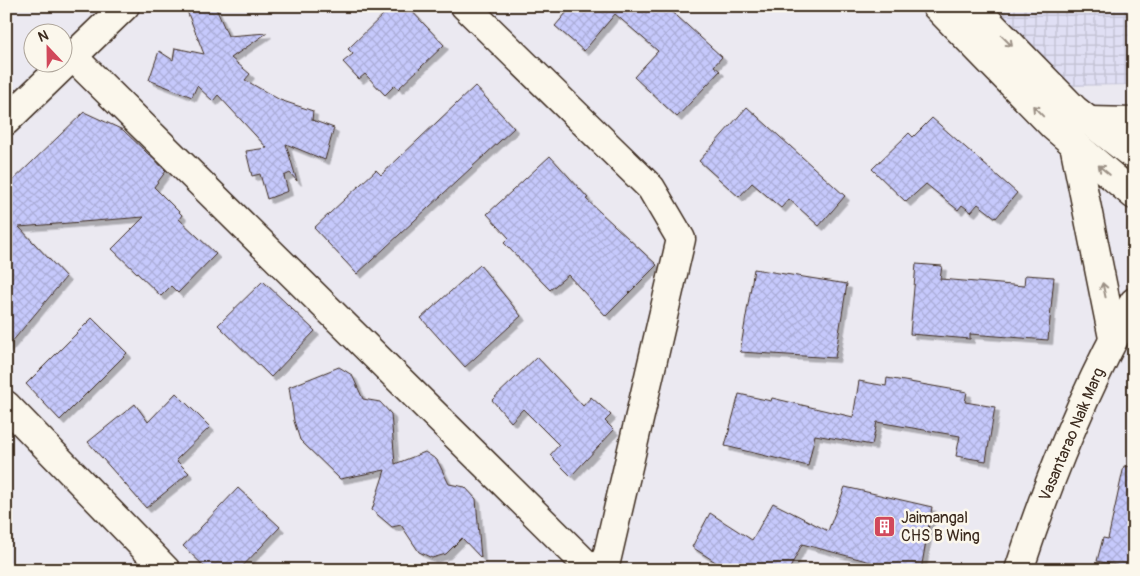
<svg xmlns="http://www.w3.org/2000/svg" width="1140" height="576" font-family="Pangolin,sans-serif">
<defs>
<pattern id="industrial-grid" width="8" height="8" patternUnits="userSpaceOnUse" patternTransform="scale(1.25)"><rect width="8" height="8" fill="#e0dff4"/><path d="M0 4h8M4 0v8" fill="none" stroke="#c1c0d1"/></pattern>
<pattern id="building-cross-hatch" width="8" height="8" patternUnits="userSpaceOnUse" patternTransform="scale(1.25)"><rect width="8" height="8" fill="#c6c9fc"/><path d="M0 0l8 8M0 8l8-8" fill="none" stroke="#abadd8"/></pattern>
<filter id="shadow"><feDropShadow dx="4.5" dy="4.5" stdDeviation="0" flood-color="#0004"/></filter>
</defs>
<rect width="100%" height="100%" fill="#ebe9f1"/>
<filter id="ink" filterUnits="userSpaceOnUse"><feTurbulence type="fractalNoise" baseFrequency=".02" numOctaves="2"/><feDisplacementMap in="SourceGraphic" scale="10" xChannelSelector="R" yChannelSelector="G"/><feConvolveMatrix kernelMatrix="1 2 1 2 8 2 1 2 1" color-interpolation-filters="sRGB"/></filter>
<g filter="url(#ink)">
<path fill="url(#industrial-grid)" d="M984,6H1134V85L1063,86Z"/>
<g fill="url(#building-cross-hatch)" stroke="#3b2a1e" filter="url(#shadow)">
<path d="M185,6H215L228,36L267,33L231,58L250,74L245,80L280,100L313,111L312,120L334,128L325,160L286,144L297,181L290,173L284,176L288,191L267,199L260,174L252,176L246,151L267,148L218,95L213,101L197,86L192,97L149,80L159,51L173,60L175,48L204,54Z"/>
<path d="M392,6H407L444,45L398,89L395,85L385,95L365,74L359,79L343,62L353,54L348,49Z"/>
<path d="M572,6H666L722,57L714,66L720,71L677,117L634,77L658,51L615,14L584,51L555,26Z"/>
<path d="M475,86L514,128L357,274L314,228L376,170L381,175Z"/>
<path d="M747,107L845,196L819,226L789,199L781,208L752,183L739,197L699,161Z"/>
<path d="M84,112L123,130L166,171L154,187L182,215L179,219L216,254L178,293L171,286L161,296L112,249L144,217L19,227L66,277L6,349V187Z"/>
<path d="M932,118L1017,193L996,218L978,204L971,212L962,205L958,210L926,184L906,202L872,169L909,133L913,137Z"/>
<path d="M550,156L588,198L586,199L657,265L606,316L568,275L550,290L504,243L509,238L487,214Z"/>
<path d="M916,264L942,266L940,279L1024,286L1025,275L1054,277L1048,340L970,334V339L910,334Z"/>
<path d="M480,265L521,316L465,367L421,318Z"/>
<path d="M754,269L847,284L835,358L740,352Z"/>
<path d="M263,281L315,331L271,377L218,325Z"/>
<path d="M92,318L127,353L60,420L26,384Z"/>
<path d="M537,357L583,406L591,397L611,415L605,421L614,430L571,476L550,455L559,445L523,409L511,422L492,400Z"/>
<path d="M339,367L352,375L363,399L380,402L391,414L395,464L425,452L437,460L449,484L465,487L476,499L481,558L462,538L446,554L432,558L419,552L401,525L392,527L372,510L385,470L340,479L300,440L294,421L289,387Z"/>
<path d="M887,378L967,392L965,402L995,407L986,461L956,456L960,436L877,422L872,445L815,435L808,466L725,446L739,394L771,401L772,398L853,417L859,381L886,386Z"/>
<path d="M176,393L210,427L176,460L189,473L146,508L88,442L135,404L148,422Z"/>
<path d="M1124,466L1134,467V569L1097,561L1103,538L1108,539Z"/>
<path d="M845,487L932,507L921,570H901L802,544L789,570H728L692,547L710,513L752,540L773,503L828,531Z"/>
<path d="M238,488L280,527L239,570H208L183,546Z"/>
</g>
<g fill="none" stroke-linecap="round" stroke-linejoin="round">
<defs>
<g id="street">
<path d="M465,6L651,188L681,239L604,570"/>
<path d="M73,57L592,570"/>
<path d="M6,121L125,6"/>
<path d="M6,405L166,570"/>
</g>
<g id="secondary">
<path d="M936,6L1053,126L1134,195"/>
<path d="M973,6L1075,110L1134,156"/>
<path d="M1089,121L1134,122"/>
<path d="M1074,144L1113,338"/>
<path d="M1019,570C1049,478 1086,386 1134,302"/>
</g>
</defs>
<use href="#street" stroke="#3b2a1e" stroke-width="31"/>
<use href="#secondary" stroke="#3b2a1e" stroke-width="31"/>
<use href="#street" stroke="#fbf7ec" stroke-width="28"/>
<use href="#secondary" stroke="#fbf7ec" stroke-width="28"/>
</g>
<defs><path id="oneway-shaft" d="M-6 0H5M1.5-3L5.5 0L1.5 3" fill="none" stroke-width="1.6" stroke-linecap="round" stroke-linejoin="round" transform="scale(1.25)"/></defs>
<g stroke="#9b9085">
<use href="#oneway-shaft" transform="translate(1007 41) rotate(45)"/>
<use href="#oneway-shaft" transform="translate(1038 111) rotate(-134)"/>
<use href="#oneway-shaft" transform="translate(1104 170) rotate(-140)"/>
<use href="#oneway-shaft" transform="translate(1104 290) rotate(-102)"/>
</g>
</g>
<defs>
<symbol id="building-square" viewBox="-11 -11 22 22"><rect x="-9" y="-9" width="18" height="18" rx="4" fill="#d1495b" stroke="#fbf7ec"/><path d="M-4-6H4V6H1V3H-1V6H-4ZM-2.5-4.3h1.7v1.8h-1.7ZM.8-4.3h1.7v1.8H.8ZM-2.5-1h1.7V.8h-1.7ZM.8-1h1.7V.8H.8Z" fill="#fff"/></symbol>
</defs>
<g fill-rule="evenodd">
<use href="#building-square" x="872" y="514" width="25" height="25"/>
</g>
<g text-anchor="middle" stroke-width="5" stroke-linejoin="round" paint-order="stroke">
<g font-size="16" fill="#3b2a1e" stroke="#fbf7ec">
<text transform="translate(1071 434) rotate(-67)" y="6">Vasantarao Naik Marg</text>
</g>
<g font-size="16" fill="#3b2a1e" stroke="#fbf7ec" text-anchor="start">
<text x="901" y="523">Jaimangal<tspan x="901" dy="18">CHS B Wing</tspan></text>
</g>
</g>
<rect width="1140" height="576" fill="none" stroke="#fbf7ec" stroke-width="25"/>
<rect x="12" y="12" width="1115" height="551" fill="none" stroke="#3b2a1e" stroke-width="2" filter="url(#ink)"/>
<g transform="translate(48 48) rotate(338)"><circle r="24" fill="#fbf7ec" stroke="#aea59a"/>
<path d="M0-4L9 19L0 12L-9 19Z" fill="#d1495b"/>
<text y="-8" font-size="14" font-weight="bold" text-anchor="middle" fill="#3b2a1e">N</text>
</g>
</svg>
